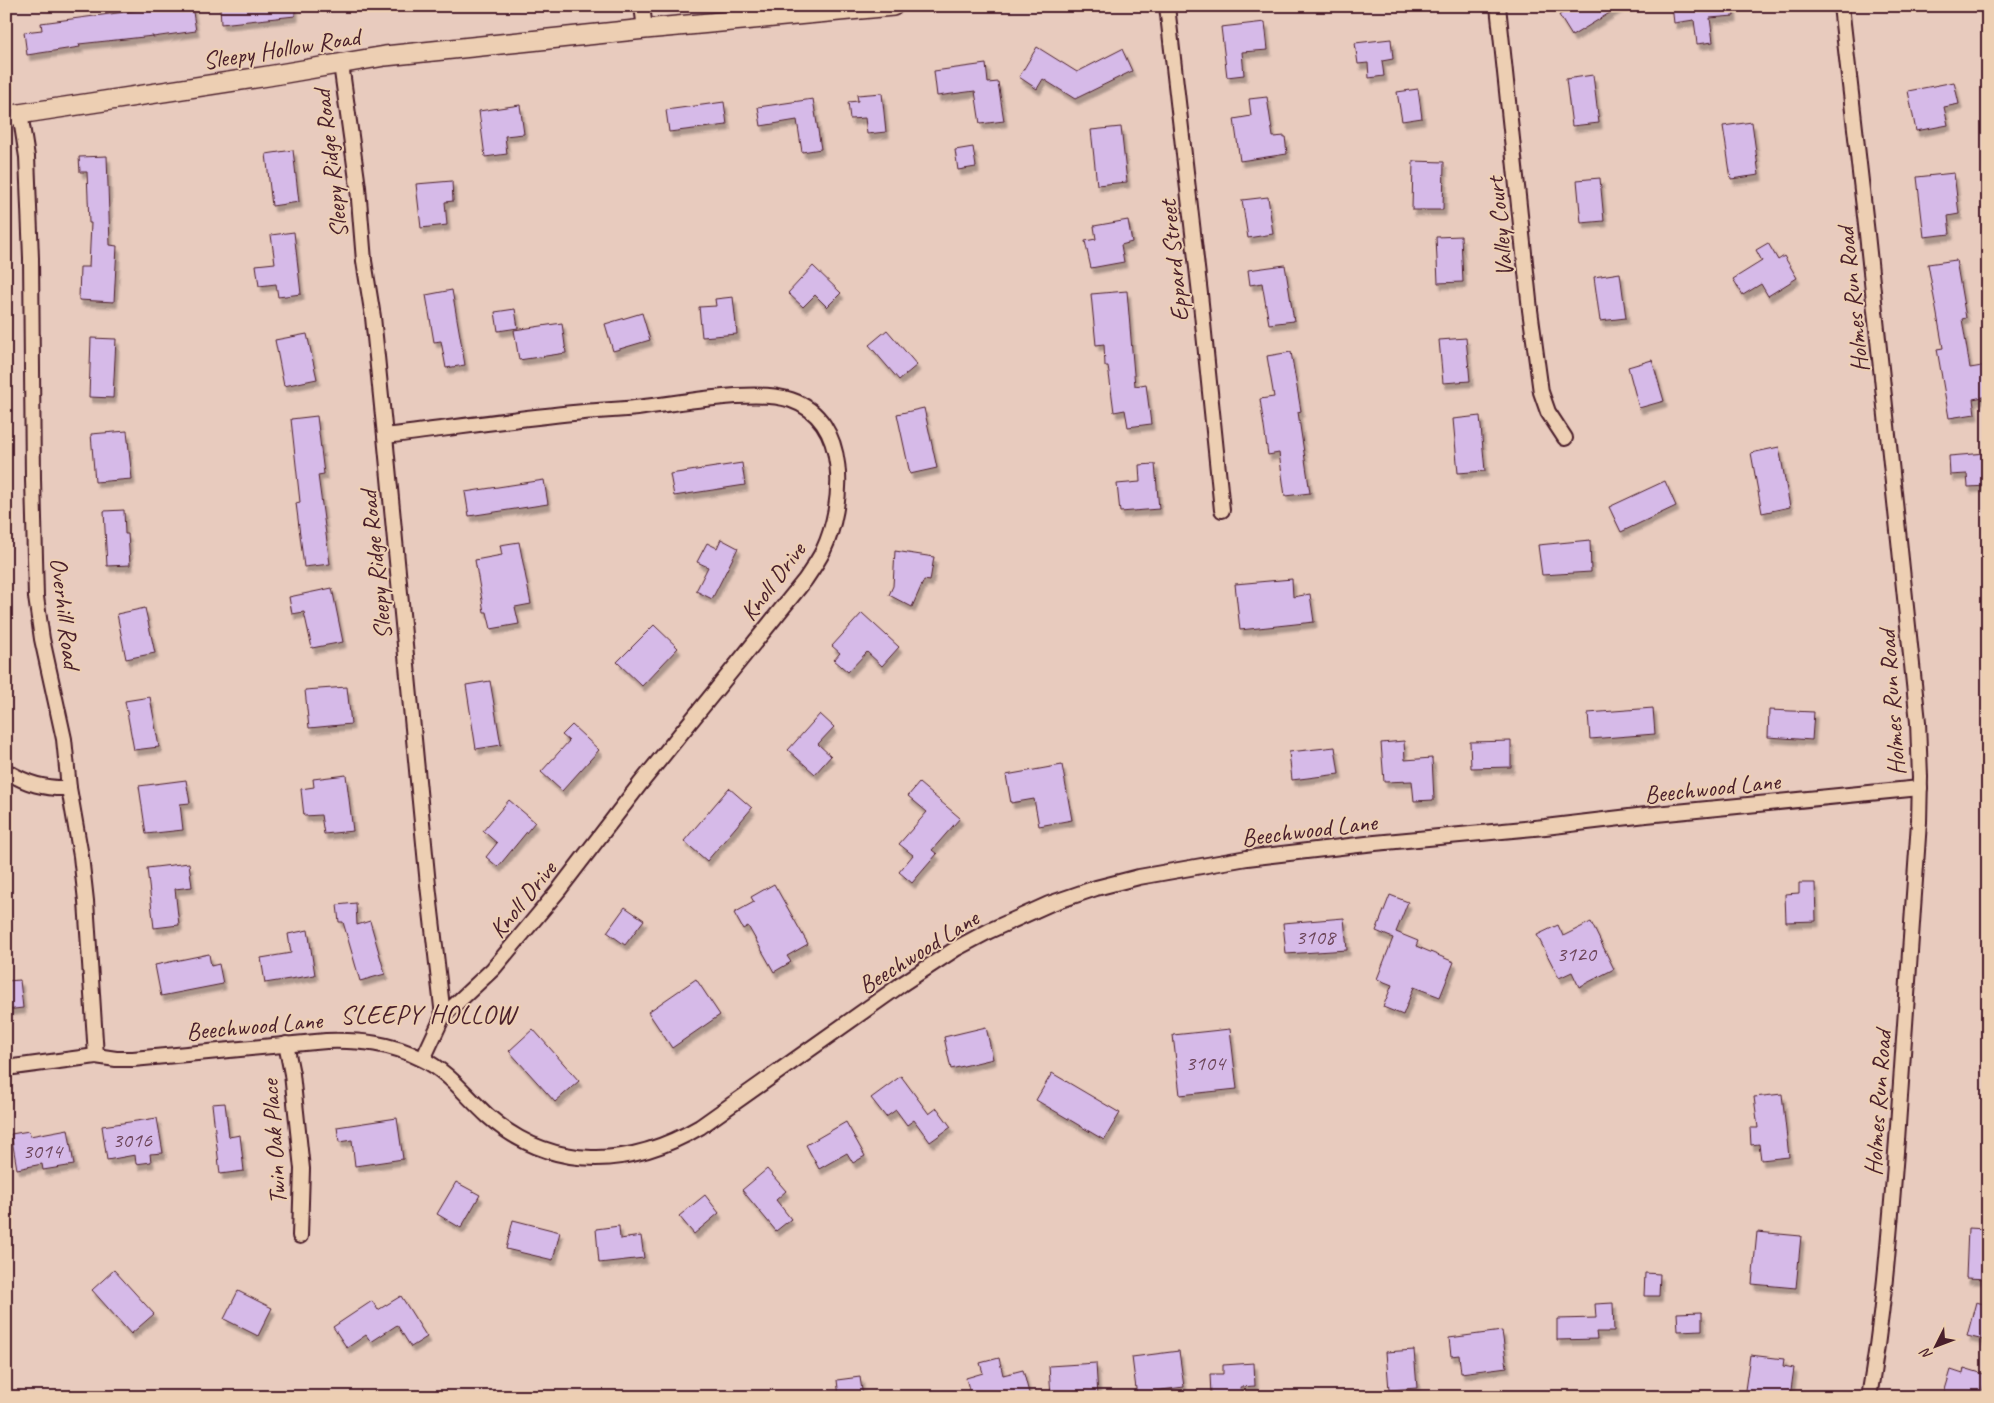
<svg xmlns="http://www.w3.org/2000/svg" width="1994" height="1403" font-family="Caveat,sans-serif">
<defs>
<filter id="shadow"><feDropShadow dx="3" dy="5.5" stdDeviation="1" flood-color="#0004"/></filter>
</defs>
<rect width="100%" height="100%" fill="#e8cbbe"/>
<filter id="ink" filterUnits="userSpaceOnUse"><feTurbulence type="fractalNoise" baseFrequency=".02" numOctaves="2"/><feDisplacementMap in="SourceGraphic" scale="10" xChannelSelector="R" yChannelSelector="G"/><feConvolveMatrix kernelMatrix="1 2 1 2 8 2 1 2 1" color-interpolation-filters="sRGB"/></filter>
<g filter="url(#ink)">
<g fill="#d6bae8" stroke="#4a1f2b" filter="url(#shadow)">
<path d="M148,6H168V8L192,6L196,31L153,37V36L79,44L80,47L27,55L24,32L42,30L41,23L148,9Z"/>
<path d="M220,6H295V16L221,24Z"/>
<path d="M1575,6H1621L1572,36L1559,15Z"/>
<path d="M1672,6H1733L1734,16L1710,18L1713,42L1697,44L1694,20L1674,23Z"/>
<path d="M1265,22L1268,50L1242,52L1244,75L1227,77L1221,27Z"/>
<path d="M1391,39L1393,59L1382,61L1384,76L1369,78L1368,63L1358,64L1355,43Z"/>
<path d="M1037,47L1077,72L1122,49L1132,71L1075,99L1043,79L1037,89L1019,77Z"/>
<path d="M986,64L988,83L998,82L1004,121L980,124L975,91L937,96L934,71Z"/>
<path d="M1593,75L1599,123L1572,126L1566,79Z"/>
<path d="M1954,82L1959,104L1944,107L1948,125L1916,131L1908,91Z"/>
<path d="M1418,89L1422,118L1402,121L1397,92Z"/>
<path d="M882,93L886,132L867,134L865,118L850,119L848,102L858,101L857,95Z"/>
<path d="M1267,97L1273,137L1285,136L1287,154L1240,161L1234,119L1251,116L1249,99Z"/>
<path d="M813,99L821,149L802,152L797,120L761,126L758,107Z"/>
<path d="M724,102L727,125L669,132L666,110Z"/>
<path d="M520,105L524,134L505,136L507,154L485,157L479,111Z"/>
<path d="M1752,122L1759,175L1731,179L1723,126Z"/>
<path d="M1121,127L1127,182L1097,185L1091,130Z"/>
<path d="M973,147L976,167L958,170L955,150Z"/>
<path d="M293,150L299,202L272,206L266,154Z"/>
<path d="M107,156L110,245L117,246L114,302L79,300L80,267H89L91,223H89L87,172H80L79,157Z"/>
<path d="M1413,161L1444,162L1443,210H1412Z"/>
<path d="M1954,173L1959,214L1948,216L1950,234L1924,237L1917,177Z"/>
<path d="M1600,178L1604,221L1581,223L1577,180Z"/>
<path d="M452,181L453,201L445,202L447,225L421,228L416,184Z"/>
<path d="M1268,197L1273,234L1248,238L1242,200Z"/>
<path d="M1128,220L1132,242L1121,245L1124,262L1091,268L1085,241L1096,239L1094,226Z"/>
<path d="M294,232L301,294L278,297L276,284L259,286L256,265L275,263L271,235Z"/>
<path d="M1461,236L1463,282L1438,283L1436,237Z"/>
<path d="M1768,243L1778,260L1784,256L1797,278L1768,296L1761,284L1743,295L1733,279L1762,261L1756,250Z"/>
<path d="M1956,260L1966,318L1962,319L1970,368L1988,365V396L1973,399L1975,414L1949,418L1937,349L1943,348L1928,264Z"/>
<path d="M1285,265L1294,321L1269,324L1262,283L1250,285L1248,270Z"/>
<path d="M813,266L841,293L827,307L815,295L803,307L788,293Z"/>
<path d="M1620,273L1626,318L1600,321L1594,277Z"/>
<path d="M452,290L465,365L446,368L441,341L434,342L426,295Z"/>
<path d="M1127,291L1135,386L1146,384L1151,424L1128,427L1125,410L1114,412L1108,366H1105L1104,344L1096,345L1091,294Z"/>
<path d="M733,297L737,334L702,337L699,307L716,306L715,299Z"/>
<path d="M515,309L518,328L498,331L495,312Z"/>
<path d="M642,313L650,340L613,351L605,324Z"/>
<path d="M562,323L566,353L519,360L514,330Z"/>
<path d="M887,330L917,365L899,380L869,345Z"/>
<path d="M307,334L317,379L284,386L275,340Z"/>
<path d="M91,338L116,339L113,398L89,397Z"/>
<path d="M1466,338L1470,381L1443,383L1439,340Z"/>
<path d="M1291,352L1301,411L1298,412L1310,493L1285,496L1279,453L1268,455L1260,399L1274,397L1267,356Z"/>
<path d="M1652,360L1664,401L1639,408L1628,367Z"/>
<path d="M924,408L937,468L910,474L897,414Z"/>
<path d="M317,416L324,474L318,475L330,564L304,567L296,503L300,502L291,419Z"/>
<path d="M1480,416L1485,471L1458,473L1453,419Z"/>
<path d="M127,431L132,479L95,482L91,434Z"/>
<path d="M1779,447L1790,507L1762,513L1751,453Z"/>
<path d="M1986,453L1988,486L1968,487L1967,474L1950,475L1949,456Z"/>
<path d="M742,463L745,485L674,496L670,474Z"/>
<path d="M1155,464L1159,509L1120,512L1117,484L1140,482L1139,465Z"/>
<path d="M544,480L548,504L469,516L465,492Z"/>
<path d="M1665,481L1676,506L1621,532L1609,507Z"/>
<path d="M124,510L125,534H128L130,565L107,566L104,511Z"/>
<path d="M721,539L738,548L712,599L696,591L708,567L697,562L707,543L717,548Z"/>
<path d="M1590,540L1591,572L1542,575L1538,545Z"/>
<path d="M519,542L531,604L515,607L519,624L491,629L487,612H484L475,560L502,555L500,545Z"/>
<path d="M895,551L934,557L930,581L924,580L912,607L889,595L893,586Z"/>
<path d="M1292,579L1293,597L1310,594L1314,622L1240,630L1235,584Z"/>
<path d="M332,588L343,642L312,648L304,612L292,614L289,597Z"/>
<path d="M145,608L155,653L126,659L117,614Z"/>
<path d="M862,613L899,647L882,666L867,652L848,672L834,660L840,653L832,646Z"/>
<path d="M654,625L678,648L642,686L617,662Z"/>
<path d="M490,681L501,745L476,749L466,685Z"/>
<path d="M347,687L351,724L309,728L305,690Z"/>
<path d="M150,697L159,747L134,750L125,701Z"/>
<path d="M1653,708L1655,734L1590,739L1588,713Z"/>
<path d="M1769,710L1814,712L1812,740L1768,737Z"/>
<path d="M820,714L834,727L818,744L831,756L815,774L788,750Z"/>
<path d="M572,725L599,750L562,791L541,772L569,741L562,735Z"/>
<path d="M1404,741L1405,760L1432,758L1434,800L1414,801L1412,781L1384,782L1381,743Z"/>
<path d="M1511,741V767L1471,768L1470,742Z"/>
<path d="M1335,747L1339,774L1292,780L1289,752Z"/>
<path d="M1062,765L1072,820L1039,826L1034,799L1011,803L1006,775Z"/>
<path d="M346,775L353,831L324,834L321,815L304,816L301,789L314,787L313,779Z"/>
<path d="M186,780L190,803L180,804L183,830L146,834L139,786Z"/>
<path d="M919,783L960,818L932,850L937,854L912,883L899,872L913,855L899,844L927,812L908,796Z"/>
<path d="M729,788L752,808L707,861L684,841Z"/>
<path d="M509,800L535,822L498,867L486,857L497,843L483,831Z"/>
<path d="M189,863L192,887L175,889L179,925L154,928L147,868Z"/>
<path d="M1799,883H1815L1816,921L1786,922L1785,894L1799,893Z"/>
<path d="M774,884L808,944L787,956L791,962L774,972L748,926L743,929L734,913L754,902L751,897Z"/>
<path d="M1390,895L1408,902L1396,932L1418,941L1416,946L1454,962L1440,997L1414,987L1403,1015L1383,1007L1392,985L1377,979L1393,938L1376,931Z"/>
<path d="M356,903L357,925L370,921L385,974L360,981L343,922H339L337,905Z"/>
<path d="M625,907L644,920L625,945L607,932Z"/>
<path d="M1344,918L1347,950L1286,954L1283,923Z"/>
<path d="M1591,922L1614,969L1579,987L1572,972L1559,978L1537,935L1558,925L1563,936Z"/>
<path d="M308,930L315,975L265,983L261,958L291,953L288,934Z"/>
<path d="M209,954L211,966L219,964L223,984L161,996L155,965Z"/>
<path d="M696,979L720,1015L672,1048L648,1012Z"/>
<path d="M20,980L23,1008L6,1010V981Z"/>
<path d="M986,1027L993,1059L951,1069L944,1037Z"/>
<path d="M533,1029L579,1081L555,1102L509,1051Z"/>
<path d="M1230,1029L1237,1089L1180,1095L1173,1035Z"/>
<path d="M1052,1073L1120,1113L1104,1140L1036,1100Z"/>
<path d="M901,1076L929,1114L937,1108L951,1127L930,1142L914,1120L907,1125L896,1110L886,1117L871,1098Z"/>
<path d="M1782,1094L1789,1157L1761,1160L1759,1144L1751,1145L1750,1128H1758L1754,1097Z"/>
<path d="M225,1103L229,1137L240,1135L244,1171L220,1174L212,1104Z"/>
<path d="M157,1118L163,1153L150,1154L151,1162L136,1164L135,1155L107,1160L102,1126Z"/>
<path d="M397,1118L403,1159L355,1166L352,1140L339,1142L337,1127Z"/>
<path d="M846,1122L865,1156L853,1163L847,1153L819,1169L806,1145Z"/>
<path d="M68,1129L74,1165L43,1170L42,1164L17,1169L11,1134L29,1131L30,1136Z"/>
<path d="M767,1169L786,1191L776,1200L791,1219L776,1231L742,1190Z"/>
<path d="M456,1182L480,1195L461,1228L437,1214Z"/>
<path d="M705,1195L719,1213L694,1234L679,1216Z"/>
<path d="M513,1220L560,1232L553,1260L506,1249Z"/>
<path d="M619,1226L620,1239L641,1236L644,1258L599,1263L596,1229Z"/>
<path d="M1968,1228L1988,1229V1279L1966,1278Z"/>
<path d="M1757,1232L1801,1236L1796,1288L1752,1284Z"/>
<path d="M114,1270L154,1314L131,1334L92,1290Z"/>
<path d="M1645,1273L1660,1274L1659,1296H1644Z"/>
<path d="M238,1291L272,1308L258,1336L224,1319Z"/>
<path d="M401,1296L427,1337L411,1347L397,1325L371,1342L366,1335L347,1348L333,1327L372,1301L378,1310Z"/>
<path d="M1976,1302L1988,1305V1341L1967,1336Z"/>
<path d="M1613,1303L1614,1332H1596L1597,1339L1557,1340V1319L1596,1318L1595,1304Z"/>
<path d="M1702,1312V1330L1678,1331L1677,1313Z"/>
<path d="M1502,1331L1507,1367L1461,1373L1459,1355L1451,1356L1449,1338Z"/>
<path d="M1414,1350L1417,1388L1389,1390L1386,1352Z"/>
<path d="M1179,1351L1184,1387L1154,1391L1155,1397H1137L1132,1357Z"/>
<path d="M1750,1355L1784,1359L1783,1366L1794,1368L1790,1397H1744Z"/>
<path d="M999,1358L1003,1375L1023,1370L1030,1397H971L966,1378L983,1373L980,1363Z"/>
<path d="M1096,1363L1098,1397H1051L1049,1366Z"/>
<path d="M1254,1363L1255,1386L1240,1387L1241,1393L1211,1395L1210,1374H1223V1365Z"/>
<path d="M1964,1368L1987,1375L1981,1397H1956L1944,1393L1951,1370L1963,1374Z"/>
<path d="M860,1377L863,1397H839L837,1380Z"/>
</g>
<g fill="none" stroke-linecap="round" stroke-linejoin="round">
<defs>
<g id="street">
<path d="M642,6L645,29"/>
<path d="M1167,6L1200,294L1222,510"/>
<path d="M1498,6L1530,310L1541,392L1548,412L1565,438"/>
<path d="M1841,6L1867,234L1918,722L1920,777L1919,822C1912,928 1905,1034 1897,1140C1890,1226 1884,1312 1869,1397"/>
<path d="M341,64L358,187L364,261L373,317L385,436L428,885L443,1016L423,1059"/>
<path d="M20,113L27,157L31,258L33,479L36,597L42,639L64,739L69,788L81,856L86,901L96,1056"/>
<path d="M385,436C452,428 518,418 584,412C604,410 624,410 644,407C681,403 757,388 791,400C850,420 845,505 823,551C818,561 811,571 805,580L640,784L558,891L493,969L443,1016"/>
<path d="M6,771C27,784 45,789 69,788"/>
<path d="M286,1044L292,1074L302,1169L300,1236"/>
<path d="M6,1068L96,1056L116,1059H133L326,1041C360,1040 391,1043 422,1059C449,1072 466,1096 488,1116C552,1172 630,1168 700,1127L902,984L957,948L989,931L1049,904L1096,888L1139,877L1247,858L1375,843L1545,827L1646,815L1920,788"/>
</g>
<path id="secondary" d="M6,116L268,76L385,56L645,29L893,6"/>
</defs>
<use href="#street" stroke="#4a1f2b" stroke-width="18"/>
<use href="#secondary" stroke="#4a1f2b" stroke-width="22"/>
<use href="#street" stroke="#edcfb3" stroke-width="14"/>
<use href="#secondary" stroke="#edcfb3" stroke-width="19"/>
</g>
</g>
<g text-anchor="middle" stroke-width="4" stroke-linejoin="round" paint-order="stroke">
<g font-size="22" fill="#6d465a">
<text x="1315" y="944">3108</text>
<text x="1576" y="961">3120</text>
<text x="1205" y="1070">3104</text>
<text x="132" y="1147">3016</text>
<text x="42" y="1158">3014</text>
</g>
<g font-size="25" fill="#4a1f2b" stroke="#edcfb3">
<text transform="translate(281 48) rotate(-9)" y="9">Sleepy Hollow Road</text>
<text transform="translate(330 164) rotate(-97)" y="9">Sleepy Ridge Road</text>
<text transform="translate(1499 227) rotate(-96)" y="9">Valley Court</text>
<text transform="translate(1173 261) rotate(-96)" y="9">Eppard Street</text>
<text transform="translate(1852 300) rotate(-96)" y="9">Holmes Run Road</text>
<text transform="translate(375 565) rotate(-96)" y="9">Sleepy Ridge Road</text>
<text transform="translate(772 581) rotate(-53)" y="9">Knoll Drive</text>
<text transform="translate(66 613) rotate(83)" y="9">Overhill Road</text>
<text transform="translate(1891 703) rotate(-94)" y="9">Holmes Run Road</text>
<text transform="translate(1712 787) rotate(-6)" y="9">Beechwood Lane</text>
<text transform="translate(1309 829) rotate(-7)" y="9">Beechwood Lane</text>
<text transform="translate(522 899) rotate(-51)" y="9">Knoll Drive</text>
<text transform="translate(918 951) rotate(-32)" y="9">Beechwood Lane</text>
<text transform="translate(254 1025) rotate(-5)" y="9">Beechwood Lane</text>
<text transform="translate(1877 1103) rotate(-86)" y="9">Holmes Run Road</text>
<text transform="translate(273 1142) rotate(-94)" y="9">Twin Oak Place</text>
</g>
<g font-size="26" letter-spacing="1" fill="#4a1f2b" stroke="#edcfb3">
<text x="428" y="1023">SLEEPY HOLLOW</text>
</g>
</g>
<rect width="1994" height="1403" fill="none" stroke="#edcfb3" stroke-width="25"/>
<rect x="12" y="12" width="1969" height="1378" fill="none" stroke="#4a1f2b" stroke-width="2" filter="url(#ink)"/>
<g transform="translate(1936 1346) rotate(228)" stroke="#edcfb3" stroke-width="4" paint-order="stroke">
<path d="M0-4L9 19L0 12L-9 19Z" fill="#4a1f2b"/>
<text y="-8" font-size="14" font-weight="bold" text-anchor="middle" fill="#4a1f2b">N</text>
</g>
</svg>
